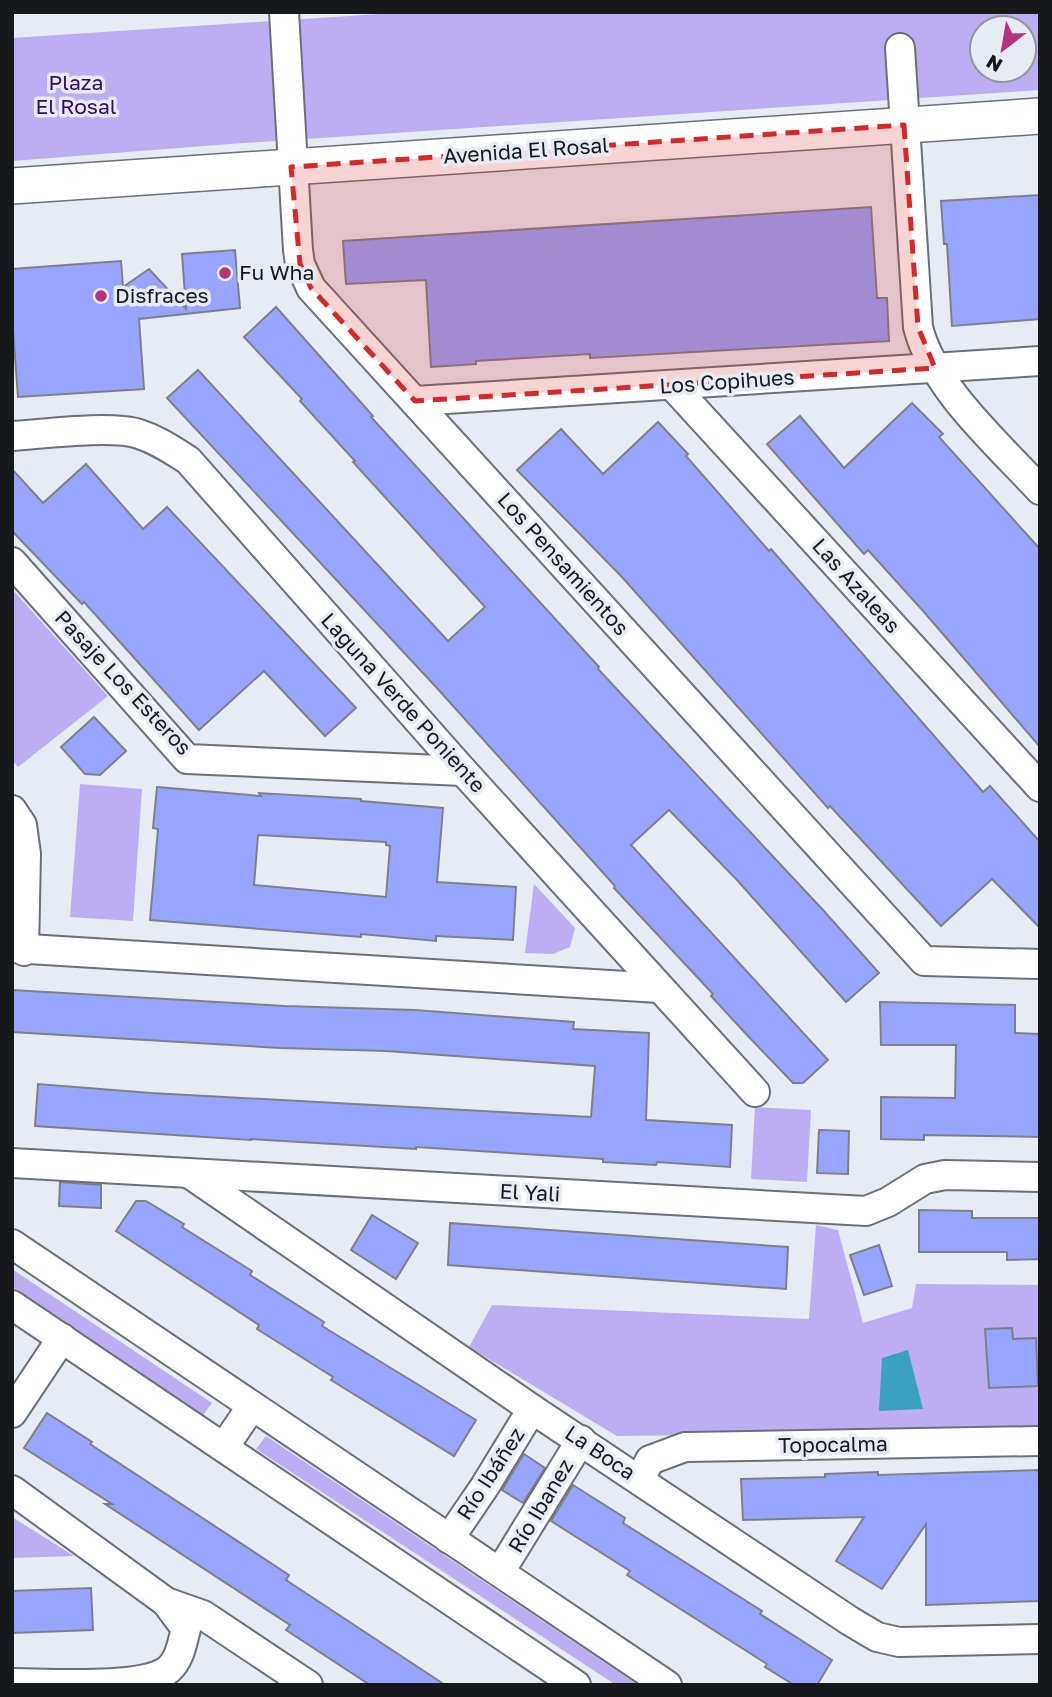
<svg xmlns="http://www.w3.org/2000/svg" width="1052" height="1697" font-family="'Golos Text',sans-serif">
<rect width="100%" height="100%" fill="#e6ebf4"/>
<g fill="#bdadf2" fill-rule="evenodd">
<path d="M410,12H1040V90L230,144L12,161V38ZM982,28H1024V70H982Z"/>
<path d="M12,589L108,696L18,767L12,760Z"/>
<path d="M80,784L142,789L133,921L70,917Z"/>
<path d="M534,884L575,928L570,947L553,954L525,953Z"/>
<path d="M755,1107L811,1110L807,1182L751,1179Z"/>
<path d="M816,1225L838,1230L863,1323L912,1308L916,1284L1040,1285V1431L617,1436L469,1347L492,1305L809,1319Z"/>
<path d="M12,1269L212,1403L203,1415L12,1287Z"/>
<path d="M266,1436L638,1685H616L256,1449Z"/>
<path d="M12,1517L74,1556L12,1558Z"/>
</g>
<path fill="#3aa1c0" d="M908,1350L923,1409L879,1411L882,1358Z"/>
<g fill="#98a5fe" stroke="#7e8089" stroke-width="2" fill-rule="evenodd">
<path d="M1040,195V319L952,326L947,244H944L941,201Z"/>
<path d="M871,207L877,298H887L889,341L590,358V354L476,361V364L431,367L426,280L346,284L343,241Z"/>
<path d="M235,250L240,308L139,319L144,389L18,397L12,317V269L121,261L123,287L149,269L186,309L182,254Z"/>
<path d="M276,307L373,416L371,417L599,667L598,669L823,910L879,973L846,1002L737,880L669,810L631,845L828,1060L803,1083H793L747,1035L711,996L713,994L614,888L615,886L436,687L167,398L198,370L448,641L485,607L353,462L355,461L300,401L302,399L244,337Z"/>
<path d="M912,403L943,434L939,437L1040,549V747L924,612L868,550L864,554L767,444L800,416L844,468Z"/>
<path d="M658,422L688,454L686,456L769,551L771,549L983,792L990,786L1040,842V928L992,879L941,926L830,806L828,808L621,576L517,470L561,429L603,474Z"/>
<path d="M86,464L143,529L167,507L356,708L325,736L264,671L199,730L84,602L82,604L12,531V469L43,503Z"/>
<path d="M94,717L126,751L100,775L85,774L61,747Z"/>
<path d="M157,787L261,796L259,793L361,799V801L443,808L437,882L516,887L513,940L436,936V941L361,934V937L150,920L158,829L153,828ZM258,835L386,842V845L390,846L386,897L254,885Z"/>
<path d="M12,990L285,1006L415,1010L574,1022L573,1029L649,1033L646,1120L732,1125L730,1167L657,1162L656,1165L603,1162V1159L416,1147V1149L251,1139V1140L35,1126L38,1084L151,1093L591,1117L595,1066L386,1051L281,1048L12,1032Z"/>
<path d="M880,1002L1015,1005V1033L1040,1034V1137L924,1135V1140L881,1139V1097L955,1098L956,1045H881Z"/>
<path d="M819,1130L849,1131L848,1174L817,1173Z"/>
<path d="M60,1182L101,1185V1208L59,1206Z"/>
<path d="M136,1201H146L184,1224L182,1227L252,1271L250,1275L324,1322L322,1326L476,1420L454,1456L331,1380L333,1377L257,1329L259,1325L116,1231Z"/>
<path d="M919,1210L972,1211V1218H1040V1259L1007,1260V1252H919Z"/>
<path d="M372,1215L418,1243L396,1279L351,1250Z"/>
<path d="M450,1223L788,1247L786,1289L448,1265Z"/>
<path d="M879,1245L892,1286L864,1295L850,1255Z"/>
<path d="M1012,1328L1013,1339L1036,1338L1038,1386L989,1388L985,1329Z"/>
<path d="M47,1413L92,1442L90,1444L289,1575L286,1580L445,1685H370L286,1630L290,1625L105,1504H112L24,1448Z"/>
<path d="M524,1454L545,1468L523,1503L502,1490Z"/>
<path d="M1040,1470V1601L926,1605V1524L882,1589L836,1561L864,1517L743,1520L741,1479L825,1477V1474L878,1472V1475Z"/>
<path d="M573,1485L625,1518L623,1523L762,1611L760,1614L832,1660L817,1685H794L765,1667L767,1664L627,1575L630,1571L551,1521Z"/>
<path d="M91,1588L93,1630L12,1633V1591Z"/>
</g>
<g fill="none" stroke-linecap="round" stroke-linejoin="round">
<defs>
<g id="minor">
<path d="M284,12L298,250L300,264L311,288L924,961L1040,964"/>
<path d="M900,48L918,327C933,388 998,444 1040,490"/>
<path d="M672,385L1040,787"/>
<path d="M415,401L1040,361"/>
<path d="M12,436C43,434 112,425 139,434C158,440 172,450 188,460L463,771L755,1092"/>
<path d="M12,562L187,759L463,771"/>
<path d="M12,810L22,825L26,854L24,951"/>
<path d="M12,948L659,988"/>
<path d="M12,1163L866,1211L888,1202L925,1179L945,1175L1040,1177"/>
<path d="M190,1174L532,1409L850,1621L877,1637L899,1642L1040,1639"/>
<path d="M12,1244L667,1685"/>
<path d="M12,1305L576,1685"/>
<path d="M12,1413L62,1338"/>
<path d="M224,1447L252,1406"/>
<path d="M640,1479L650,1460L685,1447L1040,1441"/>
<path d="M12,1490L166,1602L203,1615L308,1685"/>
<path d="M449,1539L485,1486L532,1409"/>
<path d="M500,1572L581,1440"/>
<path d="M12,1683C46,1683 145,1690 169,1669C180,1659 182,1643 186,1629L166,1602"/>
</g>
<path id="tertiary" d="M12,186L1040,116"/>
</defs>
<use href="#minor" stroke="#6b7078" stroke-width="32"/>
<use href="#tertiary" stroke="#6b7078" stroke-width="38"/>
<use href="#minor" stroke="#fff" stroke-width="28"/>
<use href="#tertiary" stroke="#fff" stroke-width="35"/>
</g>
<path fill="#d62828" fill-opacity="0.2" stroke="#d62828" stroke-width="5" stroke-dasharray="14 9" stroke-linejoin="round" d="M904,125L918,327L935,368L415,401L311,288L300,264L291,167Z"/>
<g fill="#b4337e" stroke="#e6ebf4" stroke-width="2.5">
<circle cx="225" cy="273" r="7"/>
<circle cx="101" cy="296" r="7"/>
</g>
<g text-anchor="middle" stroke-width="7" stroke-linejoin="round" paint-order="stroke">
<g font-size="21" fill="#370672" stroke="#e6ebf4">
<text x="76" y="90">Plaza<tspan x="76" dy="24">El Rosal</tspan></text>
</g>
<g font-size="21" fill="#16181b" stroke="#e6ebf4">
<text transform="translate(526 151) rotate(-4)" y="7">Avenida El Rosal</text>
<text transform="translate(727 382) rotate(-4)" y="7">Los Copihues</text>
<text transform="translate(563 564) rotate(48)" y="7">Los Pensamientos</text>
<text transform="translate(856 586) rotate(48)" y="7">Las Azaleas</text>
<text transform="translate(123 683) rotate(47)" y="7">Pasaje Los Esteros</text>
<text transform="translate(403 703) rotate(48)" y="7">Laguna Verde Poniente</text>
<text transform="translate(530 1193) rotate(3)" y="7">El Yali</text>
<text transform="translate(833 1445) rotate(-1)" y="7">Topocalma</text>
<text transform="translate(600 1453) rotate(34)" y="7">La Boca</text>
<text transform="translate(491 1474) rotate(-57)" y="7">Río Ibáñez</text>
<text transform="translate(541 1506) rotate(-59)" y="7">Río Ibanez</text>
</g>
<g font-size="21" fill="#16181b" stroke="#e6ebf4" text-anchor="start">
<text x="239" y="280">Fu Wha</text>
<text x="115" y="303">Disfraces</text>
</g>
</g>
<rect width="1052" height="1697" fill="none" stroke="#16181b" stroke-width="28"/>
<g transform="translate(1003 49) rotate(211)"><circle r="33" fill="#e6ebf4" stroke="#93979d" stroke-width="2"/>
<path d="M0-5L12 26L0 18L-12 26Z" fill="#b4337e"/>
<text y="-10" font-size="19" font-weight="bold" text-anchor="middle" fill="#16181b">N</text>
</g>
</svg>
